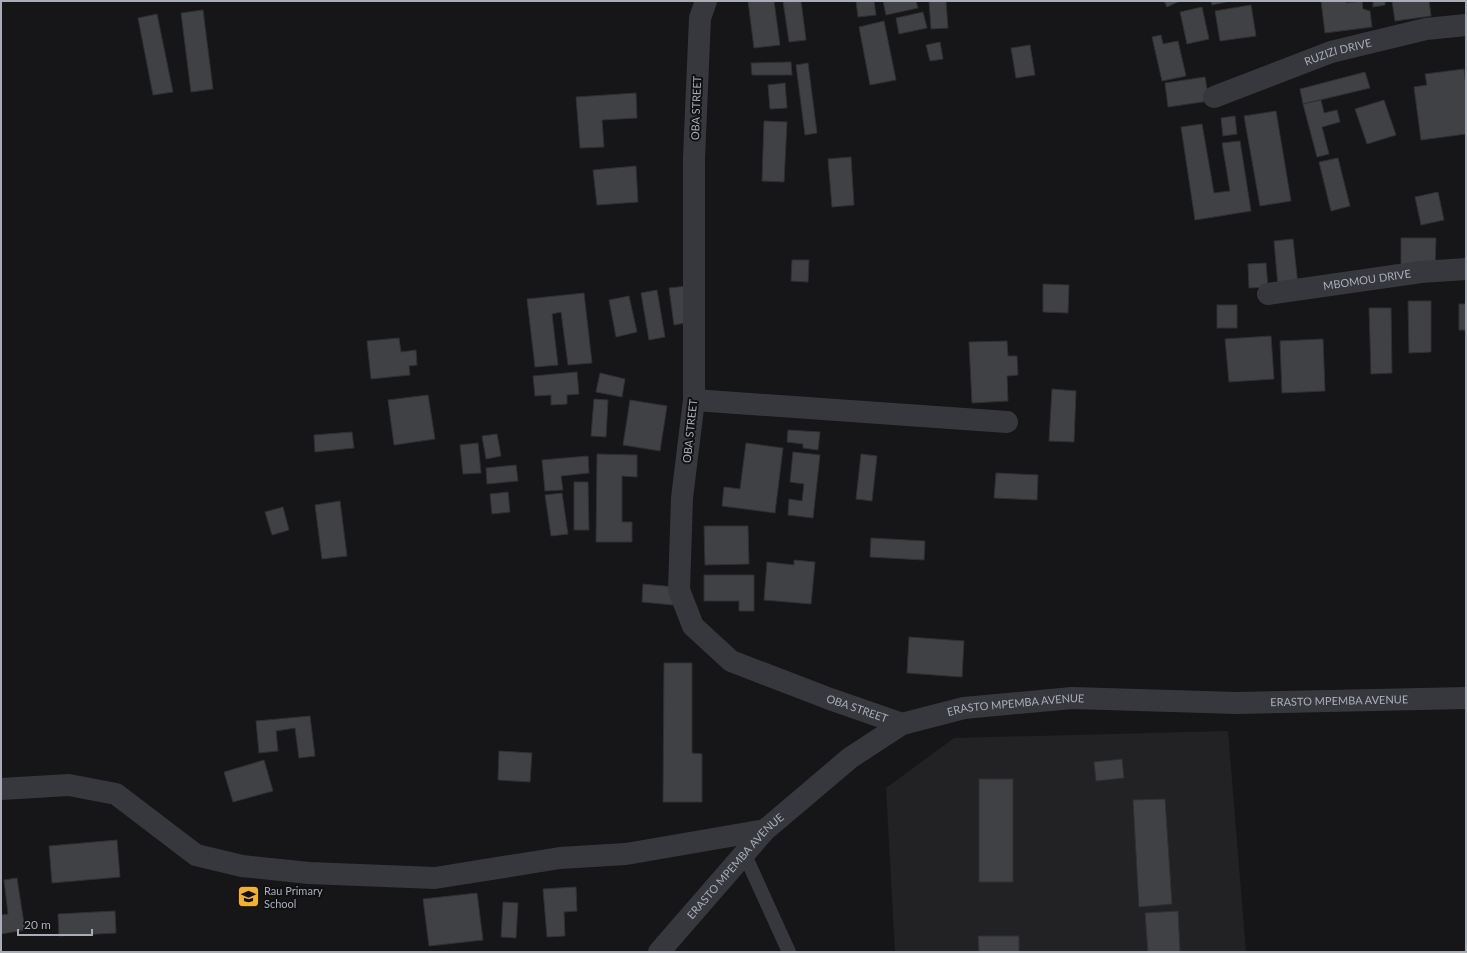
<svg xmlns="http://www.w3.org/2000/svg" width="1467" height="953" font-family="Lato,sans-serif">
<rect width="100%" height="100%" fill="#161618"/>
<path fill="#222225" d="M1228,731L1246,952H895L886,788L954,738Z"/>
<g fill="#404145" stroke="#303034">
<path d="M748,1H774L780,45L754,48Z"/>
<path d="M783,1H801L806,40L789,42Z"/>
<path d="M856,1H874L876,15L858,17Z"/>
<path d="M883,1H916L918,8L886,15Z"/>
<path d="M929,1H946L948,28L931,29Z"/>
<path d="M1164,1H1180L1167,7Z"/>
<path d="M1211,1H1231L1212,5Z"/>
<path d="M1321,1H1346V3L1362,1L1363,9L1370,11L1372,27L1325,33Z"/>
<path d="M1373,1H1385V5L1373,7Z"/>
<path d="M1392,1H1429L1431,16L1395,21Z"/>
<path d="M1251,5L1256,36L1220,41L1215,11Z"/>
<path d="M1202,7L1209,39L1187,44L1180,12Z"/>
<path d="M203,10L213,89L191,92L181,13Z"/>
<path d="M923,12L927,28L899,34L896,18Z"/>
<path d="M157,14L173,92L153,95L138,18Z"/>
<path d="M884,21L896,80L870,85L859,27Z"/>
<path d="M1161,35L1163,44L1178,41L1186,76L1162,81L1152,37Z"/>
<path d="M940,42L943,59L930,61L926,45Z"/>
<path d="M1030,45L1035,75L1016,78L1011,48Z"/>
<path d="M791,62L792,75H752L751,63Z"/>
<path d="M808,63L817,133L805,135L796,65Z"/>
<path d="M1464,69L1466,88V134L1421,140L1414,87L1427,85L1425,74Z"/>
<path d="M1365,72L1370,88L1303,104L1300,89Z"/>
<path d="M1205,77L1209,101L1168,107L1165,83Z"/>
<path d="M785,83L787,108L770,109L768,85Z"/>
<path d="M636,93L637,118L602,120L604,147L580,148L576,97Z"/>
<path d="M1321,100L1324,113L1337,110L1340,122L1322,127L1329,154L1317,157L1303,104Z"/>
<path d="M1384,100L1396,135L1367,144L1355,109Z"/>
<path d="M1276,111L1291,201L1260,206L1244,116Z"/>
<path d="M1235,116L1237,134L1223,136L1221,118Z"/>
<path d="M764,121L787,122L784,182L762,181Z"/>
<path d="M1202,124L1214,193L1230,191L1222,143L1240,141L1251,211L1195,220L1181,127Z"/>
<path d="M851,157L854,205L832,207L828,159Z"/>
<path d="M1338,158L1350,206L1331,211L1319,162Z"/>
<path d="M636,166L638,202L597,205L593,170Z"/>
<path d="M1438,192L1444,220L1421,225L1415,197Z"/>
<path d="M1401,238H1436L1435,270H1401Z"/>
<path d="M1293,239L1298,285L1278,287L1274,241Z"/>
<path d="M792,260H809L808,282L791,281Z"/>
<path d="M1266,263L1268,287L1249,288L1248,264Z"/>
<path d="M1043,284L1069,285L1068,313L1043,312Z"/>
<path d="M687,286L691,322L674,325L669,288Z"/>
<path d="M657,290L665,337L649,340L641,293Z"/>
<path d="M584,293L592,363L568,365L561,312L552,314L558,365L535,367L527,299Z"/>
<path d="M629,296L637,332L616,337L609,300Z"/>
<path d="M1408,301H1431V352L1409,353Z"/>
<rect x="1459" y="304" width="7" height="26"/>
<rect x="1217" y="305" width="20" height="23"/>
<path d="M1369,308H1391L1392,373L1371,374Z"/>
<path d="M1271,336L1274,379L1229,382L1225,339Z"/>
<path d="M399,338L401,352L416,350L417,365L409,366L410,375L371,379L367,341Z"/>
<path d="M1323,339L1325,391L1282,393L1280,341Z"/>
<path d="M1007,341L1008,356H1017L1018,375L1007,376L1008,401L972,403L969,342Z"/>
<path d="M577,372L579,394L567,395V404L551,405V395L535,396L533,376Z"/>
<path d="M600,373L625,379L622,397L596,392Z"/>
<path d="M1052,389L1076,391L1074,442L1049,441Z"/>
<path d="M428,395L435,439L394,445L388,400Z"/>
<path d="M594,399L608,400L606,437L591,436Z"/>
<path d="M630,400L667,406L660,451L623,445Z"/>
<path d="M788,430L820,432L818,450L803,448V444L787,442Z"/>
<path d="M352,432L354,448L315,452L314,435Z"/>
<path d="M497,434L501,456L486,459L482,436Z"/>
<path d="M478,443L481,473L463,474L460,445Z"/>
<path d="M746,443L783,448L775,513L722,506L724,487L740,489Z"/>
<path d="M793,452L820,455L813,518L788,515L789,499L802,501L804,484L790,482Z"/>
<path d="M597,454L637,455V477L622,476V522H632V542H596Z"/>
<path d="M861,454L877,456L872,501L856,499Z"/>
<path d="M588,456L589,473L561,476L563,490L545,491L542,460Z"/>
<path d="M516,465L518,481L487,484L486,468Z"/>
<path d="M996,473L1038,475L1037,500L994,498Z"/>
<path d="M574,482H588L589,530H574Z"/>
<path d="M508,492L510,512L492,514L490,494Z"/>
<path d="M562,493L568,534L551,536L545,495Z"/>
<path d="M340,501L347,556L322,559L315,505Z"/>
<path d="M283,507L289,530L272,535L265,512Z"/>
<path d="M704,526H748L749,564L705,565Z"/>
<path d="M871,538L925,541L924,560L870,557Z"/>
<path d="M794,560L815,562L811,604L764,600L767,562L794,565Z"/>
<path d="M704,575H754V611H739V601H704Z"/>
<path d="M643,584L675,587L673,605L642,602Z"/>
<path d="M909,637L964,641L962,677L907,673Z"/>
<path d="M664,663H692V753L702,754V802H663Z"/>
<path d="M310,716L315,756L299,758L295,728L276,731L278,751L259,753L256,721Z"/>
<path d="M499,751L532,753L530,782L498,780Z"/>
<path d="M1122,759L1124,778L1096,781L1094,762Z"/>
<path d="M264,760L273,791L233,802L224,772Z"/>
<rect x="979" y="779" width="34" height="103"/>
<path d="M1165,799L1172,904L1139,907L1133,800Z"/>
<path d="M117,840L120,877L52,883L49,846Z"/>
<path d="M17,878L25,930L1,934V915L8,914L4,880Z"/>
<path d="M576,887L577,911L564,912L565,936L547,937L543,889Z"/>
<path d="M477,893L483,940L429,946L423,899Z"/>
<path d="M503,902L518,903L516,938L501,937Z"/>
<path d="M115,911L116,933L59,936L58,914Z"/>
<path d="M1178,911L1180,952H1148L1145,913Z"/>
<path d="M978,936H1019V952H979Z"/>
</g>
<g fill="none" stroke-linecap="round" stroke-linejoin="round">
<path stroke="#37383d" stroke-width="14" d="M744,853L789,952"/>
<g stroke="#37383d" stroke-width="22">
<path id="s1" d="M706,1L700,18L694,158V400L682,498L679,590L693,626L731,661L830,699L902,724"/>
<path id="s2" d="M1214,97L1331,52L1426,29L1466,25"/>
<path id="s3" d="M1268,294L1421,272L1466,269"/>
<path d="M694,400L1007,422"/>
<path d="M1,789L69,785L116,794L196,855L242,866L309,873L435,878L560,858L626,854L765,830"/>
<path id="s4" d="M659,952L765,830L850,758L902,724L964,708L1072,698L1237,703L1466,698"/>
</g>
</g>
<defs>
<symbol id="school-square" viewBox="-11 -11 22 22"><rect x="-9" y="-9" width="18" height="18" rx="4" fill="#f2b134" stroke="#111113"/><path d="M0-5L7-2L0 1L-7-2ZM-4 1L0 2.5L4 1V4Q0 6-4 4Z" fill="#111"/></symbol>
</defs>
<g fill-rule="evenodd">
<use href="#school-square" x="236" y="884" width="25" height="25"/>
</g>
<g text-anchor="middle" stroke-width="4" stroke-linejoin="round" paint-order="stroke">
<g font-size="11" fill="#a8adb8" stroke="#111113">
<text dy="4" stroke="none"><textPath href="#s2" startOffset="132">RUZIZI DRIVE</textPath></text>
<text transform="translate(696 108) rotate(-88)" y="4">OBA STREET</text>
<text dy="4" stroke="none"><textPath href="#s3" startOffset="100">MBOMOU DRIVE</textPath></text>
<text transform="translate(690 431) rotate(-84)" y="4">OBA STREET</text>
<text dy="4" stroke="none"><textPath href="#s4" startOffset="775">ERASTO MPEMBA AVENUE</textPath></text>
<text dy="4" stroke="none"><textPath href="#s4" startOffset="451">ERASTO MPEMBA AVENUE</textPath></text>
<text dy="4" stroke="none"><textPath href="#s1" startOffset="816">OBA STREET</textPath></text>
<text dy="4" stroke="none"><textPath href="#s4" startOffset="115">ERASTO MPEMBA AVENUE</textPath></text>
</g>
<g font-size="11" fill="#a8adb8" stroke="#111113" text-anchor="start">
<text x="264" y="895">Rau Primary<tspan x="264" dy="13">School</tspan></text>
</g>
</g>
<rect width="1467" height="953" fill="none" stroke="#a8adb8" stroke-width="4"/>
<path d="M18 929v6h74v-6" fill="none" stroke="#a8adb8" stroke-width="2"/>
<text x="24" y="929" font-size="12" fill="#a8adb8" stroke="#111113" stroke-width="3" paint-order="stroke">20 m</text>
</svg>
